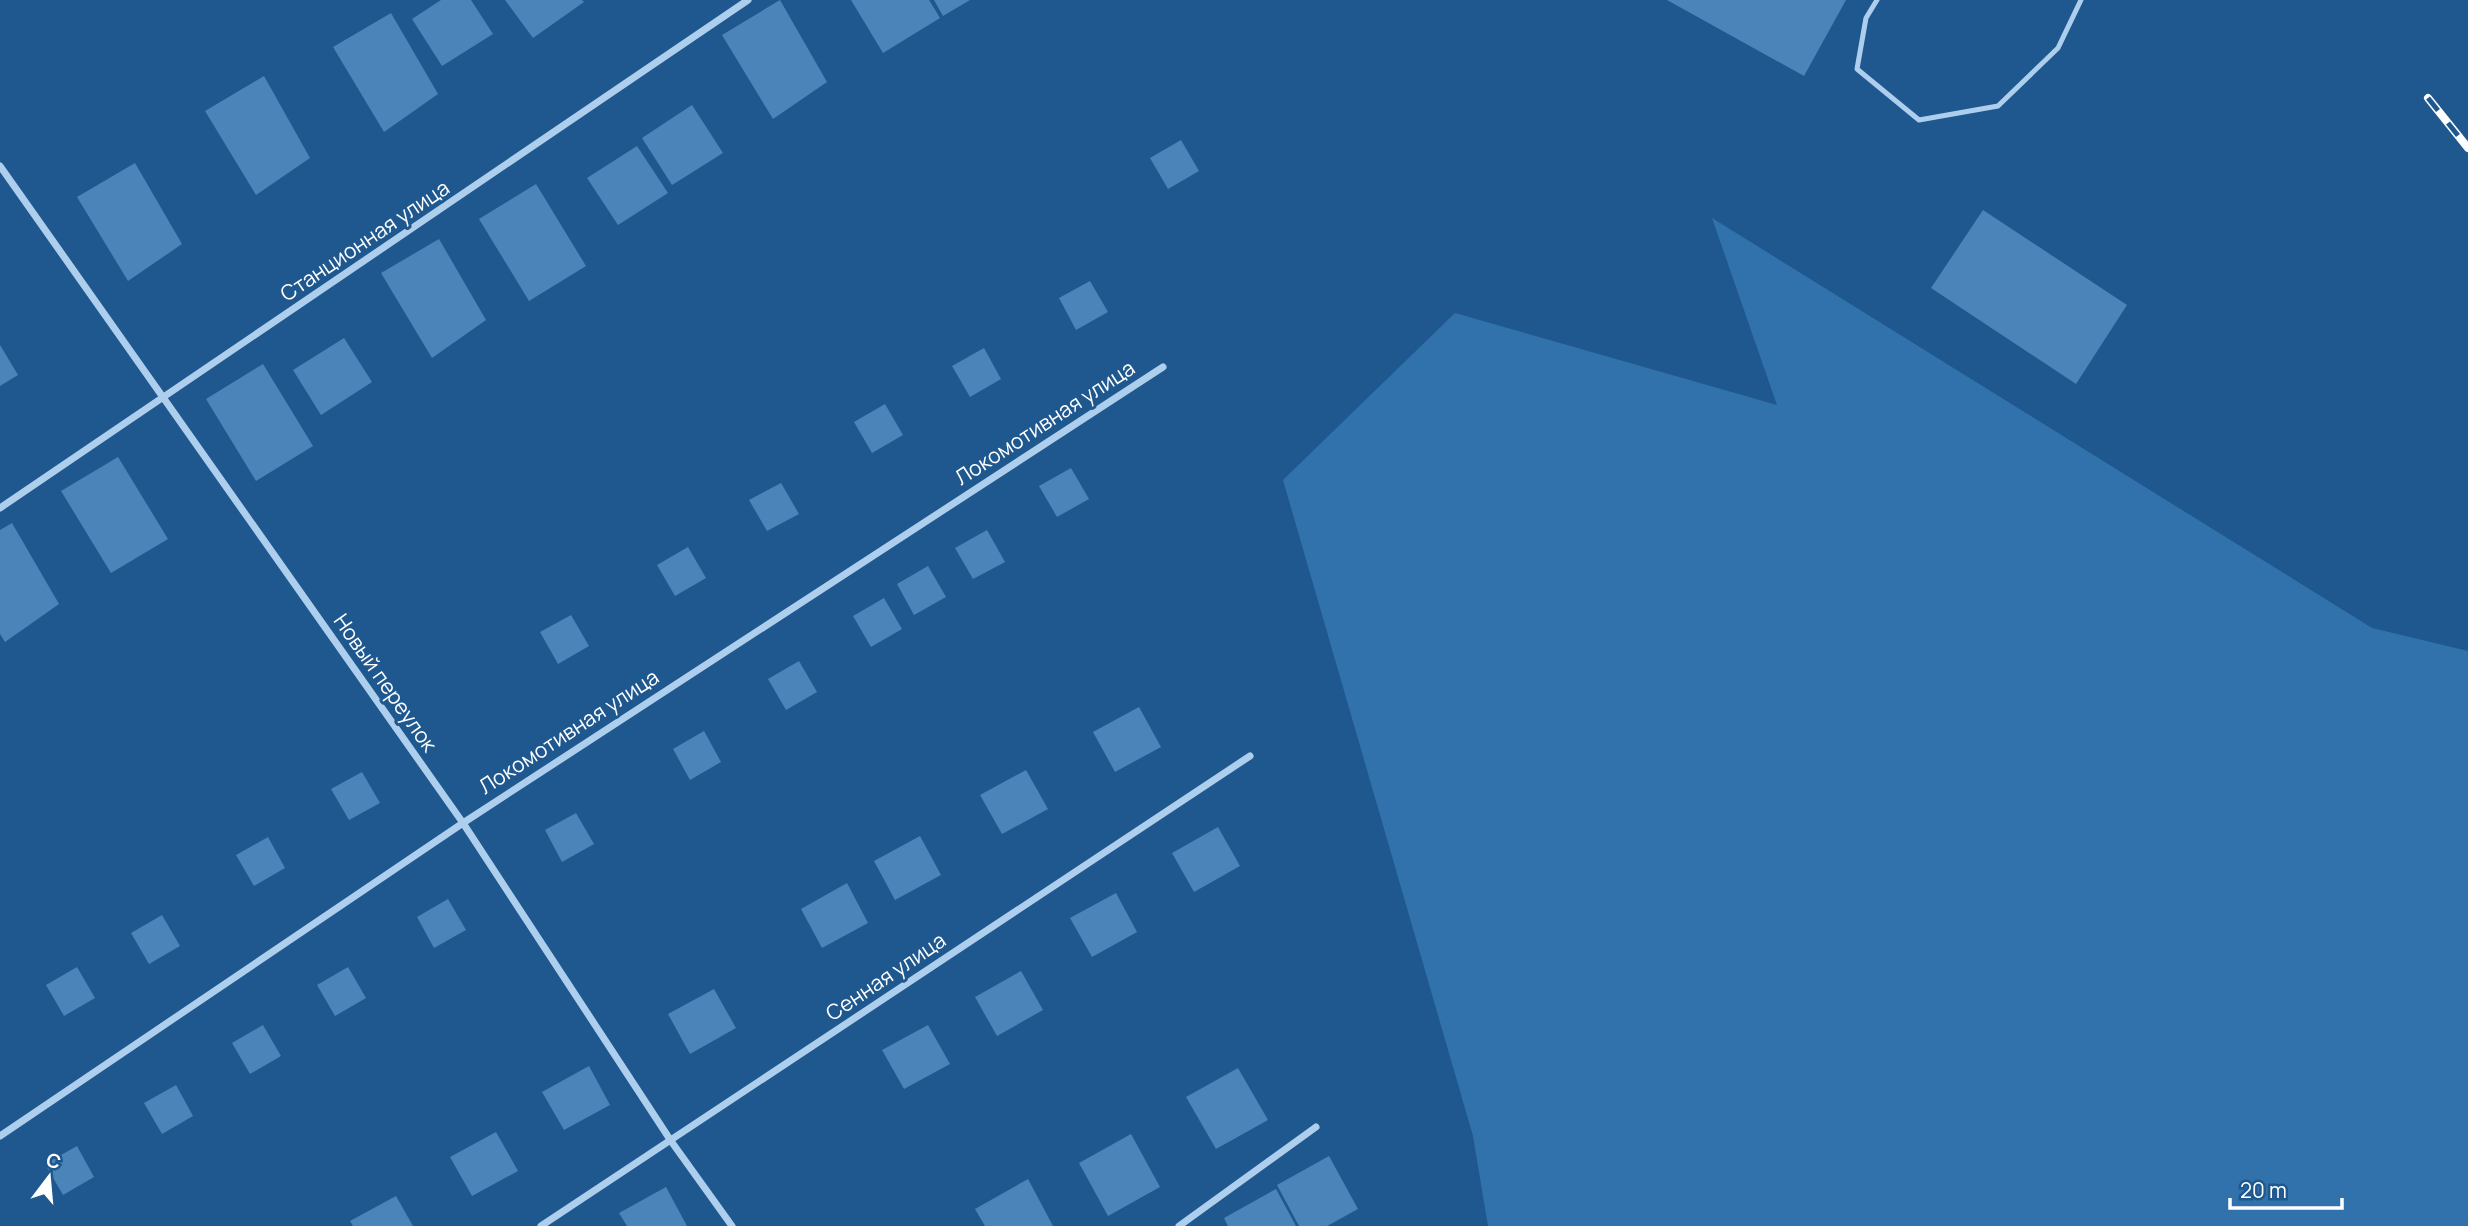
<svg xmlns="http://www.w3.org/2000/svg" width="2468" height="1226" font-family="Manrope,sans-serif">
<rect width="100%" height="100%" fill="#1e588f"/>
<path fill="#3272ac" d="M1712,218L2372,628L2468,651V1226H1488L1473,1136L1283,480L1455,313L1777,405Z"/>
<g fill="#4b84b8">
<path d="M441,0H471L493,34L442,66L412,19Z"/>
<path d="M505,0H582L584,2L533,38Z"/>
<path d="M780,0L827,82L773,119L722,35Z"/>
<path d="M851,0H929L940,18L883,53Z"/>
<path d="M934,0H970L943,16Z"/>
<path d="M1667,0H1846L1804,76Z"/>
<path d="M391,13L438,94L384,132L333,47Z"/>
<path d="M264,76L310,158L256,195L205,111Z"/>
<path d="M692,105L723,153L672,185L642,138Z"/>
<path d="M1181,140L1199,171L1168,189L1150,158Z"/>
<path d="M637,146L668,193L618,225L587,178Z"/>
<path d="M135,163L182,244L128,281L77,197Z"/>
<path d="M536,184L586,266L529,301L479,219Z"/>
<path d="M1983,210L2127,305L2076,384L1931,288Z"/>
<path d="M439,239L486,320L432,358L381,273Z"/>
<path d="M1090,281L1108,312L1076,330L1059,298Z"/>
<path d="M344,338L372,382L321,415L293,370Z"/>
<path d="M0,345L18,375L0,386Z"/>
<path d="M984,348L1001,379L970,397L952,366Z"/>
<path d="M263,364L313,446L256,481L206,399Z"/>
<path d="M885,404L903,435L872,453L854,422Z"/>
<path d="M118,457L168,539L111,573L61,491Z"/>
<path d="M1071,468L1089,499L1057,517L1039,486Z"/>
<path d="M781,483L799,514L767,531L749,500Z"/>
<path d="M12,523L59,604L5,642L0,634V530Z"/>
<path d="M987,530L1005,562L973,579L955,548Z"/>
<path d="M688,547L706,578L675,596L657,565Z"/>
<path d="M928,566L946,597L914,615L897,584Z"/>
<path d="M884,598L902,629L871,647L853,616Z"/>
<path d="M571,615L589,646L558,664L540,632Z"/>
<path d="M799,661L817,692L786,710L768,679Z"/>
<path d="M1139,707L1161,747L1115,772L1093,732Z"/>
<path d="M704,731L721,762L690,780L673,749Z"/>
<path d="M1026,770L1048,809L1002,834L980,795Z"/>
<path d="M362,772L380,803L349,820L331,789Z"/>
<path d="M576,813L594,844L562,862L545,830Z"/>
<path d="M1218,827L1240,866L1194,892L1172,853Z"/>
<path d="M920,836L941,875L895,900L874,861Z"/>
<path d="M268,837L285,868L254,886L236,855Z"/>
<path d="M847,883L868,923L822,948L801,909Z"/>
<path d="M1116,893L1137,932L1092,957L1070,918Z"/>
<path d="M448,899L466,930L434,948L417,917Z"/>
<path d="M162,915L180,946L149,964L131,933Z"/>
<path d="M77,967L95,998L64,1016L46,985Z"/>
<path d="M348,967L366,998L335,1016L317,985Z"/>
<path d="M1021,971L1043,1010L997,1036L975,997Z"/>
<path d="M714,989L736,1028L690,1054L668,1014Z"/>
<path d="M263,1025L281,1056L250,1074L232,1043Z"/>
<path d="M928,1025L950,1064L904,1089L882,1050Z"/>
<path d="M589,1066L610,1105L564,1130L542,1092Z"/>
<path d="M1238,1068L1268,1120L1216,1149L1186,1097Z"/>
<path d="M176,1085L193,1116L162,1134L144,1103Z"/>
<path d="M496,1132L518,1171L472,1196L450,1157Z"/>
<path d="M1131,1134L1160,1187L1108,1216L1079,1163Z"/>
<path d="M77,1146L94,1177L63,1195L45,1164Z"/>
<path d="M1329,1156L1358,1209L1327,1226H1299L1277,1185Z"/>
<path d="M1028,1179L1053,1226H985L975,1209Z"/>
<path d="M666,1187L687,1226H627L619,1213Z"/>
<path d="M1276,1189L1296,1226H1228L1224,1218Z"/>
<path d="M396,1196L413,1226H353L350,1221Z"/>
</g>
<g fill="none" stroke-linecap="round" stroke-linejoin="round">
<path stroke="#adcfed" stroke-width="5" d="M1877,0L1866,18L1857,69L1919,120L1998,106L2058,48L2081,0"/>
<g stroke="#adcfed" stroke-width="7">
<path d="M0,166L463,823L671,1141L732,1226"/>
<path d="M0,508L748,0"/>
<path d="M0,1136L463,823L1163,367"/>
<path d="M541,1226L1250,756"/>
<path d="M1179,1226L1316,1127"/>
</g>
<defs>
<path id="rail" d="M2428,98L2468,148"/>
</defs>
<use href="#rail" stroke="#fff" stroke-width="8"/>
<use href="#rail" stroke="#1e588f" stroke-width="5" stroke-dasharray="16" stroke-linecap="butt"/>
</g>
<g text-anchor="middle" stroke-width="6" stroke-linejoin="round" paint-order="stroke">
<g font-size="21" fill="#fff" stroke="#1e588f">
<text transform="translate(365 241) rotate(-34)" y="7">Станционная улица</text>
<text transform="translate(1045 423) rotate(-33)" y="7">Локомотивная улица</text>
<text transform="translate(385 683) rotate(55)" y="7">Новый переулок</text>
<text transform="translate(569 732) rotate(-33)" y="7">Локомотивная улица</text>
<text transform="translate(886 977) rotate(-34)" y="7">Сенная улица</text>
</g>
</g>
<g transform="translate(49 1177) rotate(16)" stroke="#1e588f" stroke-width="5" paint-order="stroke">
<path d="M0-5L12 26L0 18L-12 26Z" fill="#ffffff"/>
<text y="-10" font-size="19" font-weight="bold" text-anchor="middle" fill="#ffffff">С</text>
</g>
<path d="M2230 1198v10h112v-10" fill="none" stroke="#ffffff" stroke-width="3.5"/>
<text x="2240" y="1198" font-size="21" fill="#ffffff" stroke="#1e588f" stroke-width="5" paint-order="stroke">20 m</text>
</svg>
